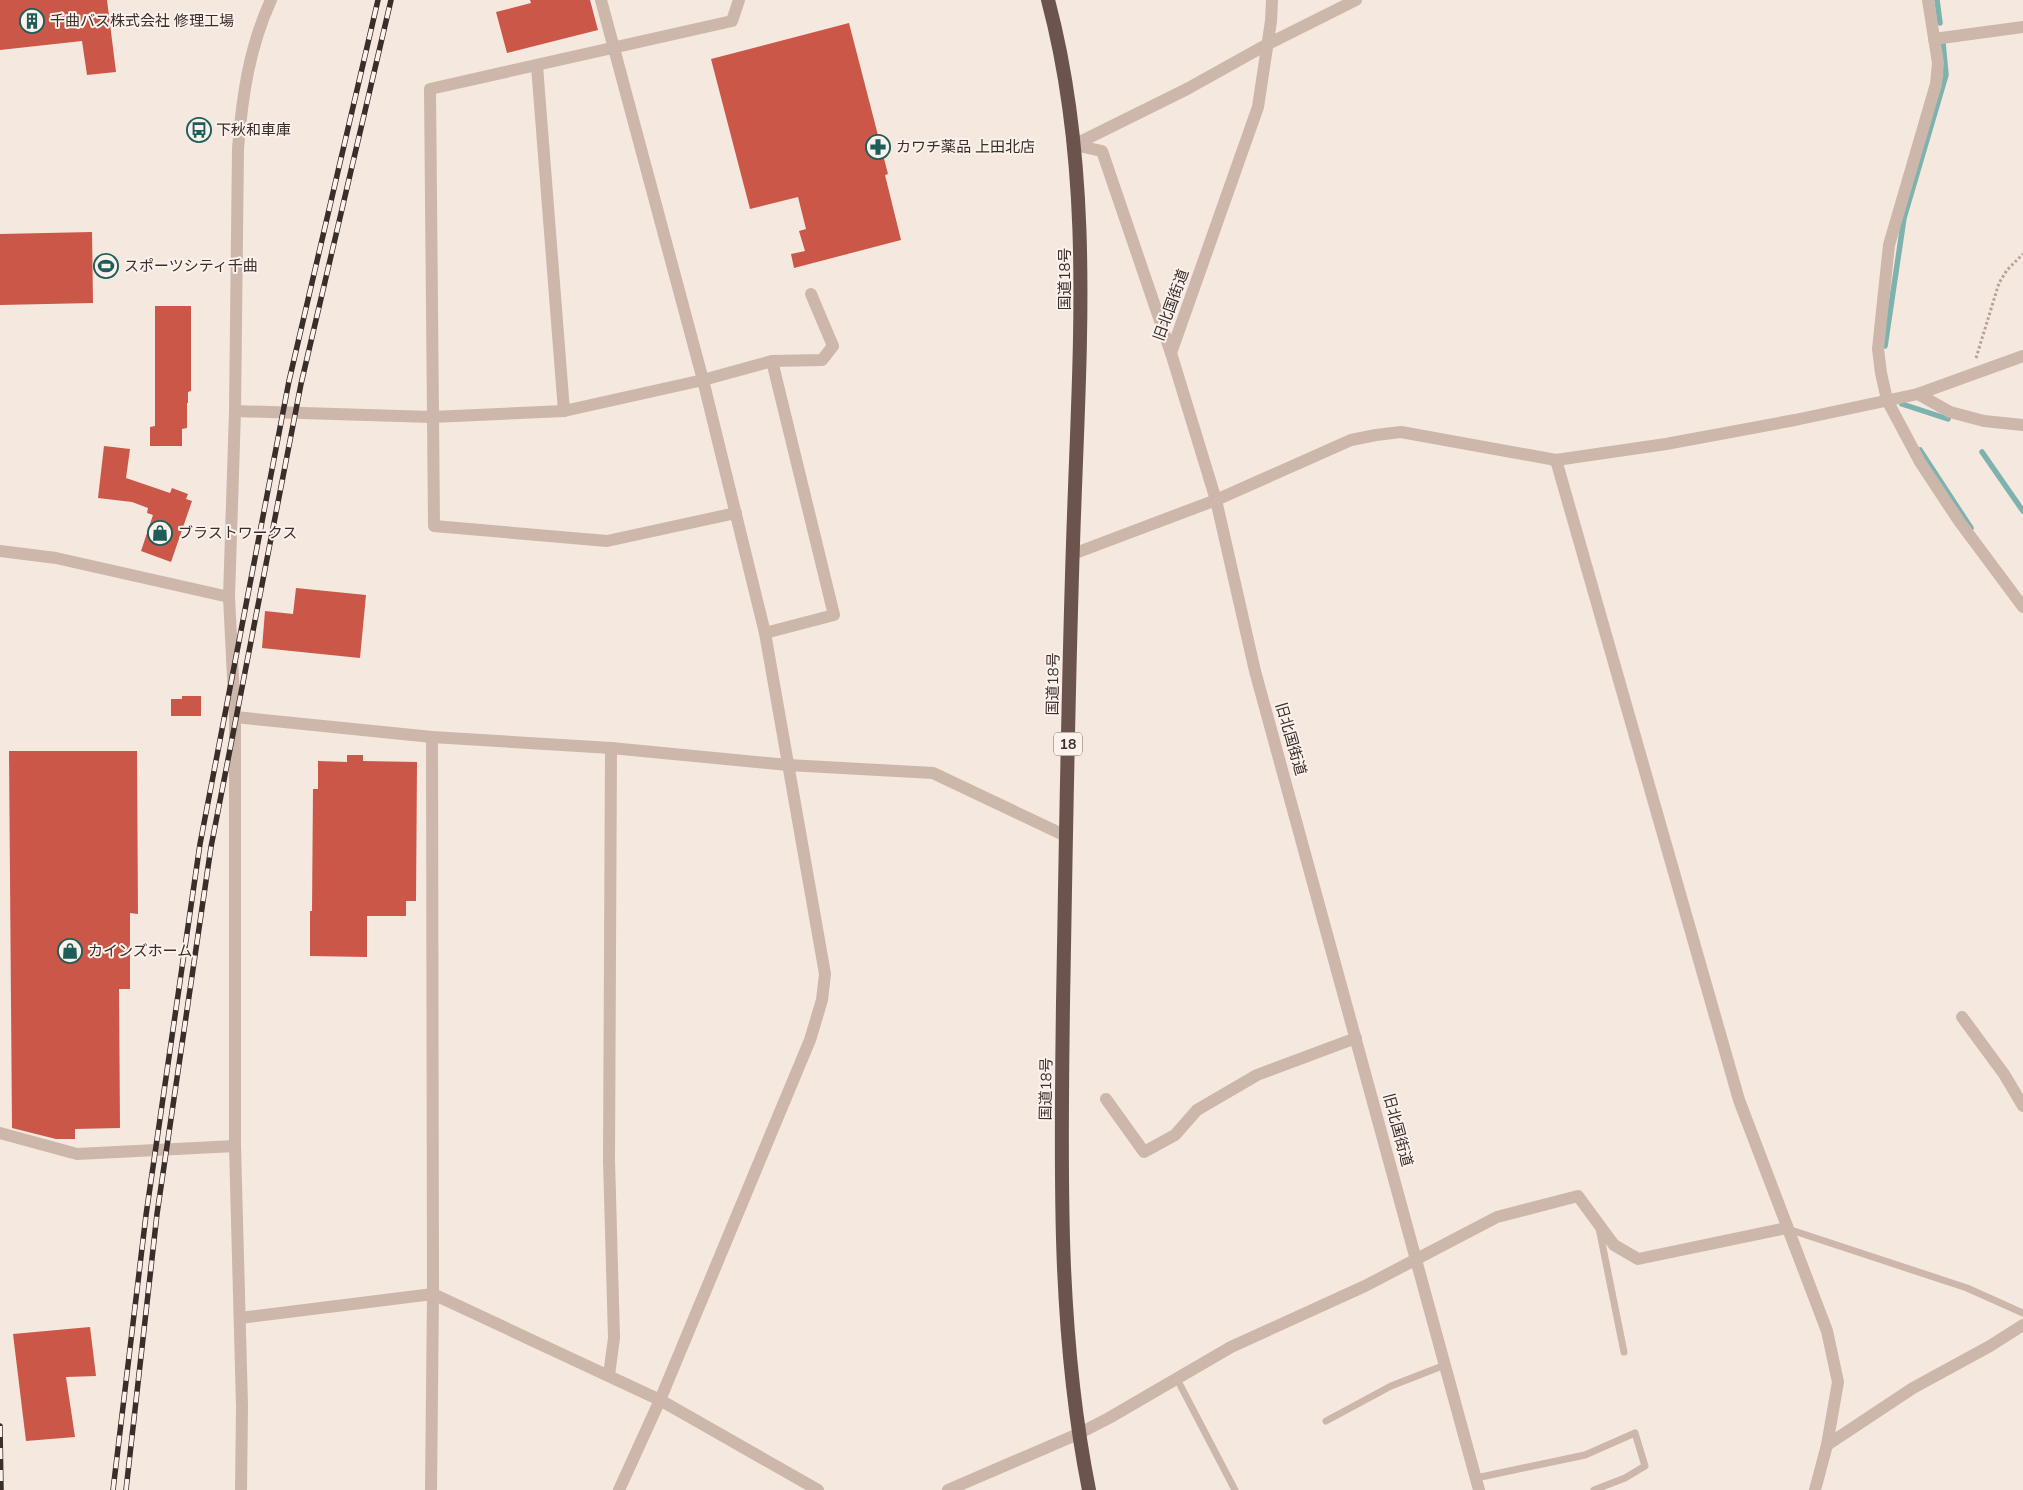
<svg xmlns="http://www.w3.org/2000/svg" width="2023" height="1490" font-family="Mulish,'Noto Sans JP',sans-serif">
<rect width="100%" height="100%" fill="#f4e8df"/>
<g fill="none" stroke-linecap="round" stroke-linejoin="round">
<g stroke="#7db2ae" stroke-width="5.5">
<path d="M1937,0L1940,23"/>
<path d="M1885,346L1904,218L1946,75L1943,43"/>
<path d="M1902,404L1948,419"/>
<path d="M1920,450L1971,528"/>
<path d="M1982,452L2023,511"/>
</g>
</g>
<g fill="#ca5747">
<path d="M0,0H107L116,72L87,75L82,41L0,50Z"/>
<path d="M530,0H590L598,30L507,53L496,12L531,3Z"/>
<path d="M849,23L888,174L885,175L901,240L794,268L791,254L805,251L799,231L806,229L798,197L750,209L711,59Z"/>
<path d="M92,232L93,303L0,305V234Z"/>
<path d="M155,306H191V391L188,392V403H187V428L182,429V446H150V427L155,426Z"/>
<path d="M104,446L130,449L126,478L170,493L172,488L188,494L186,499L192,501L171,562L141,551L153,515L147,513L148,508L132,502L98,498Z"/>
<path d="M296,588L366,595L360,658L262,648L265,611L293,614Z"/>
<path d="M182,696H201V716H171V699H182Z"/>
<path d="M9,751H137L138,914L130,913V989H119L120,1128L75,1129V1139H56L12,1128Z"/>
<path d="M347,755H363V761L417,762L416,901H406V916H367V957L310,956V911H312L313,789H318V761L347,762Z"/>
<path d="M90,1327L96,1376L66,1377L75,1437L26,1441L13,1334Z"/>
</g>
<g fill="none" stroke-linecap="round" stroke-linejoin="round">
<path stroke="#b9a094" stroke-width="3" stroke-dasharray="2.5 2.5" stroke-linecap="butt" d="M1976,358L1999,283L2007,270L2023,254"/>
<g stroke="#cdb6aa" stroke-width="7">
<path d="M1599,1228L1624,1352"/>
<path d="M1788,1229L1967,1288L2023,1313"/>
<path d="M1177,1379L1235,1490"/>
<path d="M1326,1421L1391,1386L1445,1365"/>
<path d="M1476,1478L1585,1455L1635,1433L1645,1466L1625,1478L1594,1490"/>
</g>
<g stroke="#cdb6aa" stroke-width="12">
<path d="M601,0L703,380L765,633L825,974L822,1000L810,1040L660,1400L619,1490"/>
<path d="M1928,0L1938,63L1936,84L1889,245L1878,349L1881,373L1887,400L1920,462L1959,521L2023,607"/>
<path d="M1934,39L2023,27"/>
<path d="M537,66L564,411"/>
<path d="M1074,145L1102,151L1171,353L1216,500L1255,671L1479,1490"/>
<path d="M1074,145L1187,89L1266,45L1356,0"/>
<path d="M1171,353L1258,107L1271,21L1272,0"/>
<path d="M772,361L822,360L833,346L811,294"/>
<path d="M1918,394L1950,412L1984,421L2023,425"/>
<path d="M235,411L432,417L564,411L703,380L772,361L834,615L765,633"/>
<path d="M1556,460L1739,1100L1827,1331L1838,1382L1827,1445L1815,1490"/>
<path d="M736,513L607,541L434,526L430,89L732,21L739,0"/>
<path d="M1073,554L1216,500L1351,440L1376,435L1401,432L1556,460L1666,444L1795,420L1918,394L2023,356"/>
<path d="M788,765L933,773L1066,836"/>
<path d="M1962,1017L2004,1074L2023,1106"/>
<path d="M1106,1099L1144,1152L1175,1135L1197,1110L1257,1075L1356,1038"/>
<path d="M0,1133L77,1154L235,1146"/>
<path d="M1078,1434L1109,1418L1231,1347L1365,1286L1497,1217L1578,1196L1614,1245L1638,1259L1787,1228"/>
<path d="M1827,1445L1913,1388L1990,1346L2023,1325"/>
<path d="M431,1490L433,1294L432,737"/>
</g>
<g stroke="#cdb6aa" stroke-width="12">
<path d="M0,551L56,558L229,597"/>
<path d="M235,717L432,737L611,748L788,765"/>
<path d="M240,1318L433,1294L660,1400L818,1490"/>
<path d="M609,1375L614,1338L609,1160L611,748"/>
<path d="M241,1490L242,1406L235,1146V717L229,597L235,411L238,149C242,97 249,48 271,0"/>
<path d="M948,1490L1078,1434"/>
</g>
<path stroke="#6c544e" stroke-width="14" d="M1048,0C1093,169 1080,343 1074,515C1068,678 1066,841 1063,1003C1061,1166 1057,1330 1089,1490"/>
<defs>
<g id="rail">
<path d="M0,1426L1,1490"/>
<path d="M113,1490L146,1215L200,844L289,381L378,0"/>
<path d="M126,1490L157,1214L211,847L301,384L391,0"/>
</g>
</defs>
<use href="#rail" stroke="#3a2d2a" stroke-width="5.5"/>
<use href="#rail" stroke="#fbf2ec" stroke-width="4" stroke-dasharray="11" stroke-linecap="butt"/>
</g>
<defs>
<symbol id="building-ring" viewBox="-11 -11 22 22"><circle r="9.5" fill="#fbf2ec" stroke="#1d5e5a" stroke-width="1.5"/><path d="M-4-6H4V6H1V3H-1V6H-4ZM-2.5-4.3h1.7v1.8h-1.7ZM.8-4.3h1.7v1.8H.8ZM-2.5-1h1.7V.8h-1.7ZM.8-1h1.7V.8H.8Z" fill="#1d5e5a"/></symbol>
<symbol id="bus-ring" viewBox="-11 -11 22 22"><circle r="9.5" fill="#fbf2ec" stroke="#1d5e5a" stroke-width="1.5"/><path d="M-5-6H5V4H4V6H2V4H-2V6H-4V4H-5ZM-3.5-4V0h7V-4ZM-3.5 1.2v1.5H-2V1.2ZM2 1.2v1.5H3.5V1.2Z" fill="#1d5e5a"/></symbol>
<symbol id="pharmacy-ring" viewBox="-11 -11 22 22"><circle r="9.5" fill="#fbf2ec" stroke="#1d5e5a" stroke-width="1.5"/><path d="M-2-6h4v4h4v4h-4v4h-4v-4h-4v-4h4Z" fill="#1d5e5a"/></symbol>
<symbol id="stadium-ring" viewBox="-11 -11 22 22"><circle r="9.5" fill="#fbf2ec" stroke="#1d5e5a" stroke-width="1.5"/><path d="M0-5a6.5 5 0 1 0 0 10a6.5 5 0 1 0 0-10ZM-3.5-1.8h7v3.6h-7Z" fill="#1d5e5a"/></symbol>
<symbol id="shop-ring" viewBox="-11 -11 22 22"><circle r="9.5" fill="#fbf2ec" stroke="#1d5e5a" stroke-width="1.5"/><path d="M-5-2.5h2.3a2.7 3.5 0 0 1 5.4 0H5L5.5 6h-11ZM-1.5-2.5h3a1.5 2.3 0 0 0-3 0Z" fill="#1d5e5a"/></symbol>
</defs>
<g fill-rule="evenodd">
<use href="#building-ring" x="18" y="7" width="28" height="28"/>
<use href="#bus-ring" x="185" y="116" width="28" height="28"/>
<use href="#pharmacy-ring" x="864" y="133" width="28" height="28"/>
<use href="#stadium-ring" x="92" y="252" width="28" height="28"/>
<use href="#shop-ring" x="146" y="519" width="28" height="28"/>
<use href="#shop-ring" x="56" y="937" width="28" height="28"/>
</g>
<g text-anchor="middle" stroke-width="4" stroke-linejoin="round" paint-order="stroke">
<rect fill="#fbf2ec" stroke="#746864" stroke-width="1" x="1054" y="732.5" width="28" height="23" rx="4"/>
<g font-size="14" font-weight="bold" fill="#3a2d2a">
<text x="1068" y="749">18</text>
</g>
<g font-size="15" fill="#3a2d2a" stroke="#fbf2ec" text-anchor="start">
<text x="50" y="26">千曲バス株式会社 修理工場</text>
<text x="216" y="135">下秋和車庫</text>
<text x="896" y="152">カワチ薬品 上田北店</text>
<text x="124" y="271">スポーツシティ千曲</text>
<text x="178" y="538">ブラストワークス</text>
<text x="88" y="956">カインズホーム</text>
</g>
<g font-size="15" fill="#3a2d2a" stroke="#fbf2ec">
<text transform="translate(1065 279) rotate(-90)" y="5">国道18号</text>
<text transform="translate(1171 305) rotate(-70)" y="5">旧北国街道</text>
<text transform="translate(1053 684) rotate(-89)" y="5">国道18号</text>
<text transform="translate(1291 739) rotate(74)" y="5">旧北国街道</text>
<text transform="translate(1046 1089) rotate(-89)" y="5">国道18号</text>
<text transform="translate(1398 1130) rotate(75)" y="5">旧北国街道</text>
</g>
</g>
</svg>
